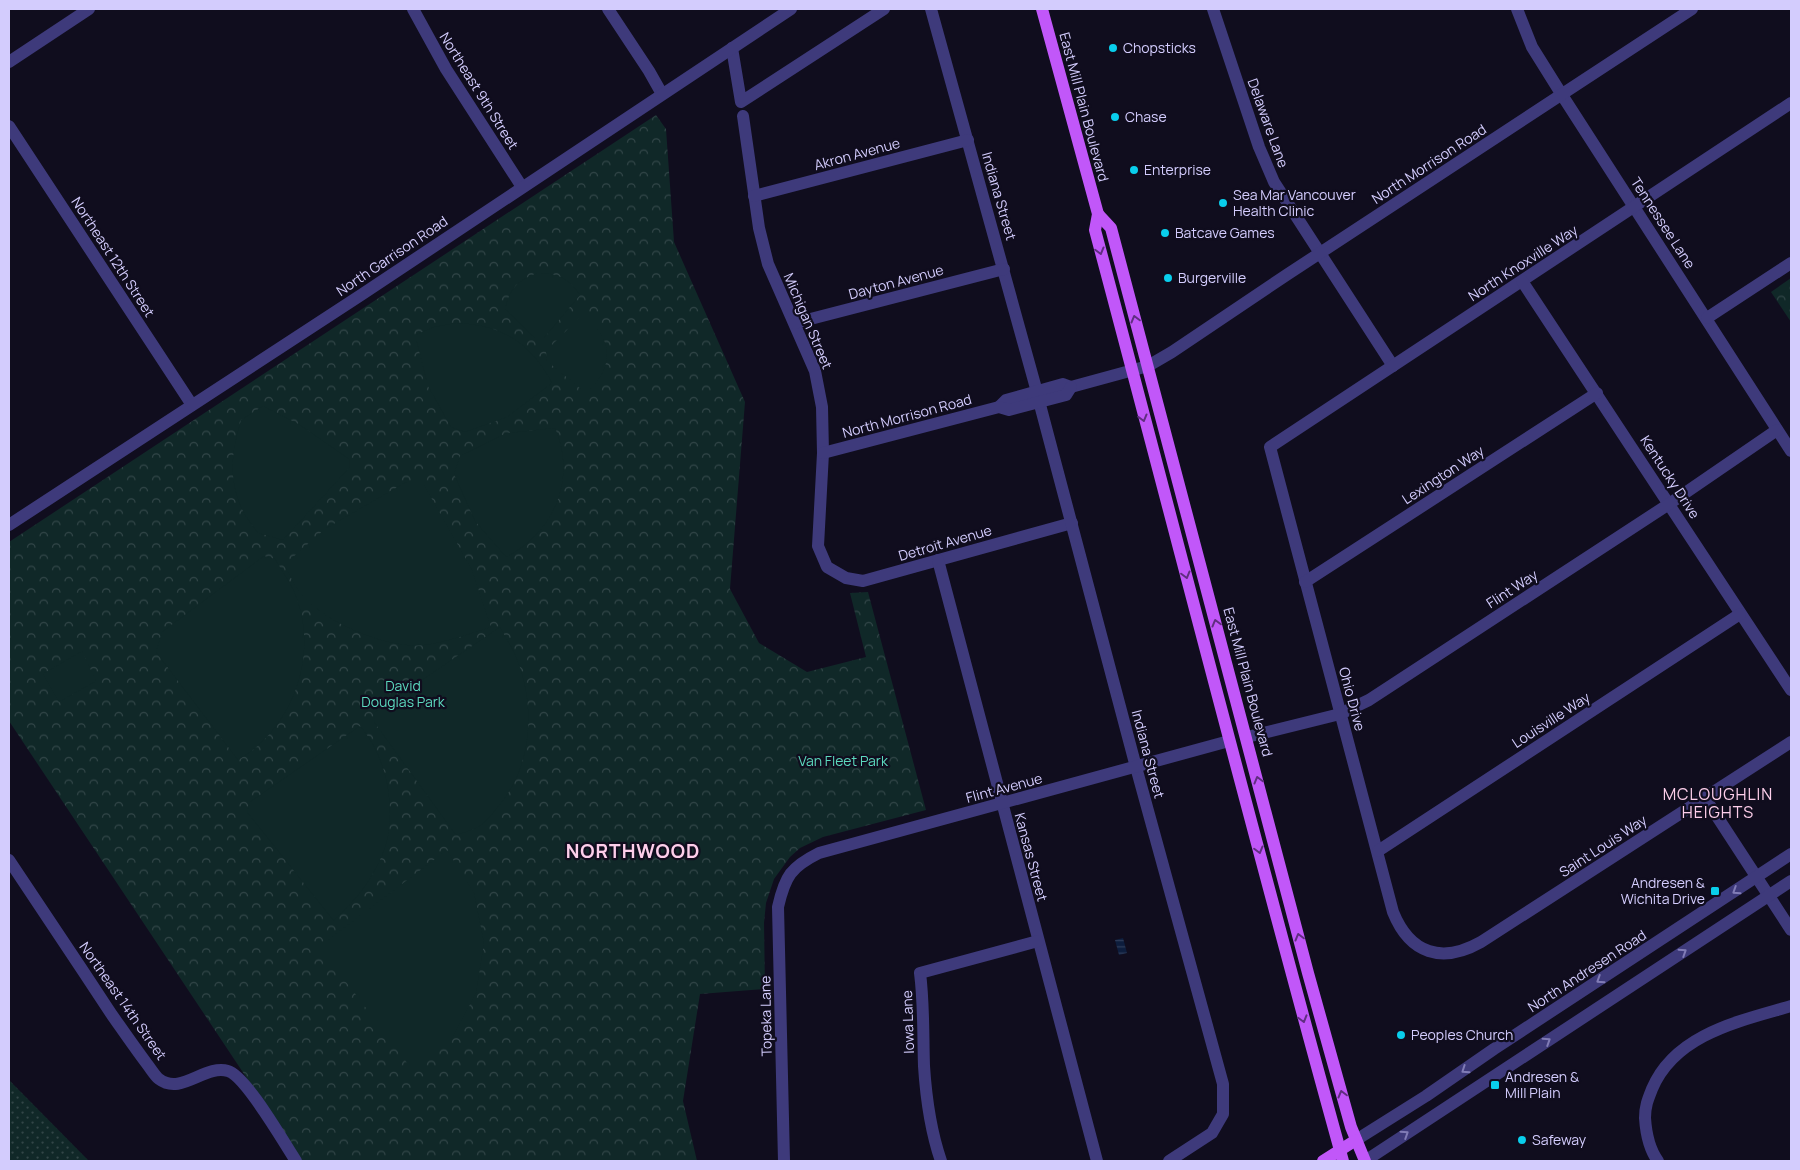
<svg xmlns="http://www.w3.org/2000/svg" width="1800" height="1170" font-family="Manrope,sans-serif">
<defs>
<pattern id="grass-dots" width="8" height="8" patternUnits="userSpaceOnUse" patternTransform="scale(1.25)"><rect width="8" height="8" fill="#102828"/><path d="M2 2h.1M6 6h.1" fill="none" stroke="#324648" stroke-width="1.8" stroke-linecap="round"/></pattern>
<pattern id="park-crowns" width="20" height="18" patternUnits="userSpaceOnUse" patternTransform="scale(1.25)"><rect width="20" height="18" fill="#102828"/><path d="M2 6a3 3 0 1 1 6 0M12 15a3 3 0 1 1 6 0" fill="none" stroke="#324648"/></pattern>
<pattern id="water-rules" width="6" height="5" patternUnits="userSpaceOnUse" patternTransform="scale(1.25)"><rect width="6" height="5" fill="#0d1d3d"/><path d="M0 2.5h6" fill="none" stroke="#2f3d5a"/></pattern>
</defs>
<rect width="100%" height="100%" fill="#100d1e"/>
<path fill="url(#grass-dots)" d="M9,1080L89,1161H9Z"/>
<g fill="url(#park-crowns)">
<path d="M656,115L666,129L674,242L745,402L730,589L759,643L807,672L866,657L850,593L868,592L926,810L823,837L800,848L790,857L774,879L766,903L764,923L765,989L700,994L683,1101L697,1161H302L9,721V542Z"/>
<path d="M1791,278V322L1771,292Z"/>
</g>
<g fill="#102828">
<path d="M537,273C558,273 568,278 580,295L544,338H535L505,309C510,288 517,281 537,273Z"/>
<path d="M582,315C614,337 615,368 586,393L547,361L546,351Z"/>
<path d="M456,323C502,325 530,342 552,383L507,417L465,432L451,427L428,386L415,335L434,327Z"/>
<path d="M263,406L300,425L349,459L350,467L283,540L258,533C252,525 245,516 241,507C228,475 232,452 241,420Z"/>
<path d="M555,428C577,479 554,533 506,557L475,521L454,474L460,456L507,433Z"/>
<path d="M408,481L424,485L472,570L491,627C469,634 447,642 424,645C387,649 326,623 302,595C295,587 290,575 284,565L325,529Z"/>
<path d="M264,556L275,559C283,572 292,585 297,599C318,658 292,729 238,760L156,652L162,632Z"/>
<path d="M500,627C505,637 512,647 516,657C535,702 533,760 504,799C497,808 490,818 481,825C475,830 464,832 456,835L374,722L375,712Z"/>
<path d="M82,651L96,681L59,702L43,674Z"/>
<path d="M360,726C384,754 393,793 389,830C387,847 378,866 369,880C360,895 346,908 334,921L247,812L250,802Z"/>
<path d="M447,850L474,893L484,943L476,993L452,1038L414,1072L324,952V943Z"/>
</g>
<path fill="url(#water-rules)" d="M1123,938L1127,953L1119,955L1115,940Z"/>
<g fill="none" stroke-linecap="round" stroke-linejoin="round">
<g stroke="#3e3a7b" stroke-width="12">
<path d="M413,9L446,69L522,187"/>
<path d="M608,9L649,71L662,94"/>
<path d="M931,9L1037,392"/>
<path d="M1213,9L1259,147L1274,182L1393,366"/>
<path d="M1517,9L1532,47L1562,95L1791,451"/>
<path d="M732,48L741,102L884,9"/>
<path d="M9,62L89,9"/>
<path d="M1791,103L1270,447L1393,912C1410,954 1442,964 1481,942L1791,742"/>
<path d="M743,116L759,228L768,264L815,371L822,407L823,453L818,546L827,567L846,578L863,581L1072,523"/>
<path d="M9,126L192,405"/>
<path d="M754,196L968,140"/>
<path d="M1522,281L1791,690"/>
<path d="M1707,318L1791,263"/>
<path d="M795,323L1004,269"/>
<path d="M1039,401L1136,767L1223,1084V1114L1212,1133L1169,1161"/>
<path d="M999,407L1006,400L1063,384L1071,387L1148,366L1172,352L1288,274L1692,9"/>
<path d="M823,453L999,407L1009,410L1066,395L1071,387"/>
<path d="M9,525L361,295L791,9"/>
<path d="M938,560L1097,1161"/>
<path d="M1305,582L1597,393"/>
<path d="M1247,737L1340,714L1369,700L1669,504L1777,430"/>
<path d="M1705,798L1791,930"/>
<path d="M1378,851L1740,614"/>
<path d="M9,860C43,911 78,963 112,1015C124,1032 135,1048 147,1064C151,1069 155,1076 159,1079C181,1096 205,1064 228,1071C246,1076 284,1143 296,1161"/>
<path d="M1356,1140L1426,1096L1494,1049L1791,854"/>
<path d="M784,1161L778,907C785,876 791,867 819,853L1229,741"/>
<path d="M941,1161C931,1132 926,1097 924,1066C923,1035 924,1004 920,973L1038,941"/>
<path d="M1365,1161L1791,881"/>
<path d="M1658,1161C1649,1149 1646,1133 1645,1118C1645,1106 1648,1099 1652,1089C1675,1034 1740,1021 1791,1006"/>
</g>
<g stroke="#c157f9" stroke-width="12">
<path d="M1042,9L1098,214L1095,230C1178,541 1257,852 1343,1161"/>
<path d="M1098,214L1111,228L1308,973L1351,1127L1365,1161"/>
<path d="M1323,1161L1356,1140"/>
</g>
</g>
<defs><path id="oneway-chevron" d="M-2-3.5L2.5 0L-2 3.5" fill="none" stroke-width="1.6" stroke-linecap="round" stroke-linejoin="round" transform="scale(1.25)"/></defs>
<g stroke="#602e81">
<use href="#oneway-chevron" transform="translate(1100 251) rotate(75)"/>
<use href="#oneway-chevron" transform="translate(1135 319) rotate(-105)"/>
<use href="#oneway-chevron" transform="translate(1143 418) rotate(75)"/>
<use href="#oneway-chevron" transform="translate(1186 575) rotate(75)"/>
<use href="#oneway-chevron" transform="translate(1216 623) rotate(-105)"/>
<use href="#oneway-chevron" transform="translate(1258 780) rotate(-105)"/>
<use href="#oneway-chevron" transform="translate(1259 850) rotate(75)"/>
<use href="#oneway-chevron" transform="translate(1299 937) rotate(-105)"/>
<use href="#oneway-chevron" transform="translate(1303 1019) rotate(74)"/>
<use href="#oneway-chevron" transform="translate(1342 1094) rotate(-105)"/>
</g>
<g stroke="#817cb6">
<use href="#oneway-chevron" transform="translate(1736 891) rotate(147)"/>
<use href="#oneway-chevron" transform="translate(1683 952) rotate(-33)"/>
<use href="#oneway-chevron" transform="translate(1600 980) rotate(147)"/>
<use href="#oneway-chevron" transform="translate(1547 1041) rotate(-33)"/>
<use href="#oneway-chevron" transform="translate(1465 1070) rotate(146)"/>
<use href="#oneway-chevron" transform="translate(1405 1134) rotate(-33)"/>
</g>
<g fill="#09ceec" stroke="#100d1e" stroke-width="2">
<circle cx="1113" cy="48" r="5"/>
<circle cx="1115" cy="117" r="5"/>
<circle cx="1134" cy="170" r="5"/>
<circle cx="1223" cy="203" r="5"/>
<circle cx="1165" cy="233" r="5"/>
<circle cx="1168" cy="278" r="5"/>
<rect x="1710" y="886" width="10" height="10" rx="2.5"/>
<circle cx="1401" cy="1035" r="5"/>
<rect x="1490" y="1080" width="10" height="10" rx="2.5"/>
<circle cx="1522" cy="1140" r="5"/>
</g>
<g text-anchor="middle" stroke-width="4.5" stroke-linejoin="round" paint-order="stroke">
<g font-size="14" fill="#d3ccfd" stroke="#100d1e" text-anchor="start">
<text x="1123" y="53">Chopsticks</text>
<text x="1125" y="122">Chase</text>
<text x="1144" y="175">Enterprise</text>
<text x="1233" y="200">Sea Mar Vancouver<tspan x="1233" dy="16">Health Clinic</tspan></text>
<text x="1175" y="238">Batcave Games</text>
<text x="1178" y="283">Burgerville</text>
<text x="1705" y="888" text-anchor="end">Andresen &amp;<tspan x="1705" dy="16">Wichita Drive</tspan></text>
<text x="1411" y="1040">Peoples Church</text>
<text x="1505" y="1082">Andresen &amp;<tspan x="1505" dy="16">Mill Plain</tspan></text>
<text x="1532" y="1145">Safeway</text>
</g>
<g font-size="14" fill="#d3ccfd" stroke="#100d1e">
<text transform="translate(479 91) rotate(58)" y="5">Northeast 9th Street</text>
<text transform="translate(1084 107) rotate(75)" y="5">East Mill Plain Boulevard</text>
<text transform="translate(1268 123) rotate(70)" y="5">Delaware Lane</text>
<text transform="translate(857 154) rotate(-15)" y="5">Akron Avenue</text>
<text transform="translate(1429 164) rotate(-33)" y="5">North Morrison Road</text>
<text transform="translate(999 196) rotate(74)" y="5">Indiana Street</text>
<text transform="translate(1663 223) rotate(57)" y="5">Tennessee Lane</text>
<text transform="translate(392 256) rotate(-34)" y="5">North Garrison Road</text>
<text transform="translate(113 257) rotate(57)" y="5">Northeast 12th Street</text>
<text transform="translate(1523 263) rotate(-33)" y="5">North Knoxville Way</text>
<text transform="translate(896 282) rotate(-15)" y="5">Dayton Avenue</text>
<text transform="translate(808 321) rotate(67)" y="5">Michigan Street</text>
<text transform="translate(907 416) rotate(-15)" y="5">North Morrison Road</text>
<text transform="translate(1443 475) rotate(-33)" y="5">Lexington Way</text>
<text transform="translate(1670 477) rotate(57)" y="5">Kentucky Drive</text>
<text transform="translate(945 543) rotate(-16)" y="5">Detroit Avenue</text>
<text transform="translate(1512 589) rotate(-33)" y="5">Flint Way</text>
<text transform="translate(1248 682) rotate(75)" y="5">East Mill Plain Boulevard</text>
<text transform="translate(1352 699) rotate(75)" y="5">Ohio Drive</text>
<text transform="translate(1551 720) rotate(-33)" y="5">Louisville Way</text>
<text transform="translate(1148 754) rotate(75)" y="5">Indiana Street</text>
<text transform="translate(1004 788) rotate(-15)" y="5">Flint Avenue</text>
<text transform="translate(1603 846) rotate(-33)" y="5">Saint Louis Way</text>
<text transform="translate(1031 857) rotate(75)" y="5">Kansas Street</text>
<text transform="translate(1587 971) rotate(-33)" y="5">North Andresen Road</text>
<text transform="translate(123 1001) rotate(55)" y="5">Northeast 14th Street</text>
<text transform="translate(766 1016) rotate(-91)" y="5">Topeka Lane</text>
<text transform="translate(908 1022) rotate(-92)" y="5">Iowa Lane</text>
</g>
<g font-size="14" fill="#5cd9be" stroke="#100d1e">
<text x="403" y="691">David<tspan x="403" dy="16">Douglas Park</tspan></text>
<text x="843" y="766">Van Fleet Park</text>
</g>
<g font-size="16" letter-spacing="1" fill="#fdceea" stroke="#100d1e">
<text x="1718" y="800">MCLOUGHLIN<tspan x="1718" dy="18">HEIGHTS</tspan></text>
</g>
<g font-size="19" font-weight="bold" letter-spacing="1" fill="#fdceea" stroke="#100d1e">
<text x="633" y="858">NORTHWOOD</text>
</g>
</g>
<rect width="1800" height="1170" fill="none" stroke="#d3ccfd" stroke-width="20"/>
</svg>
